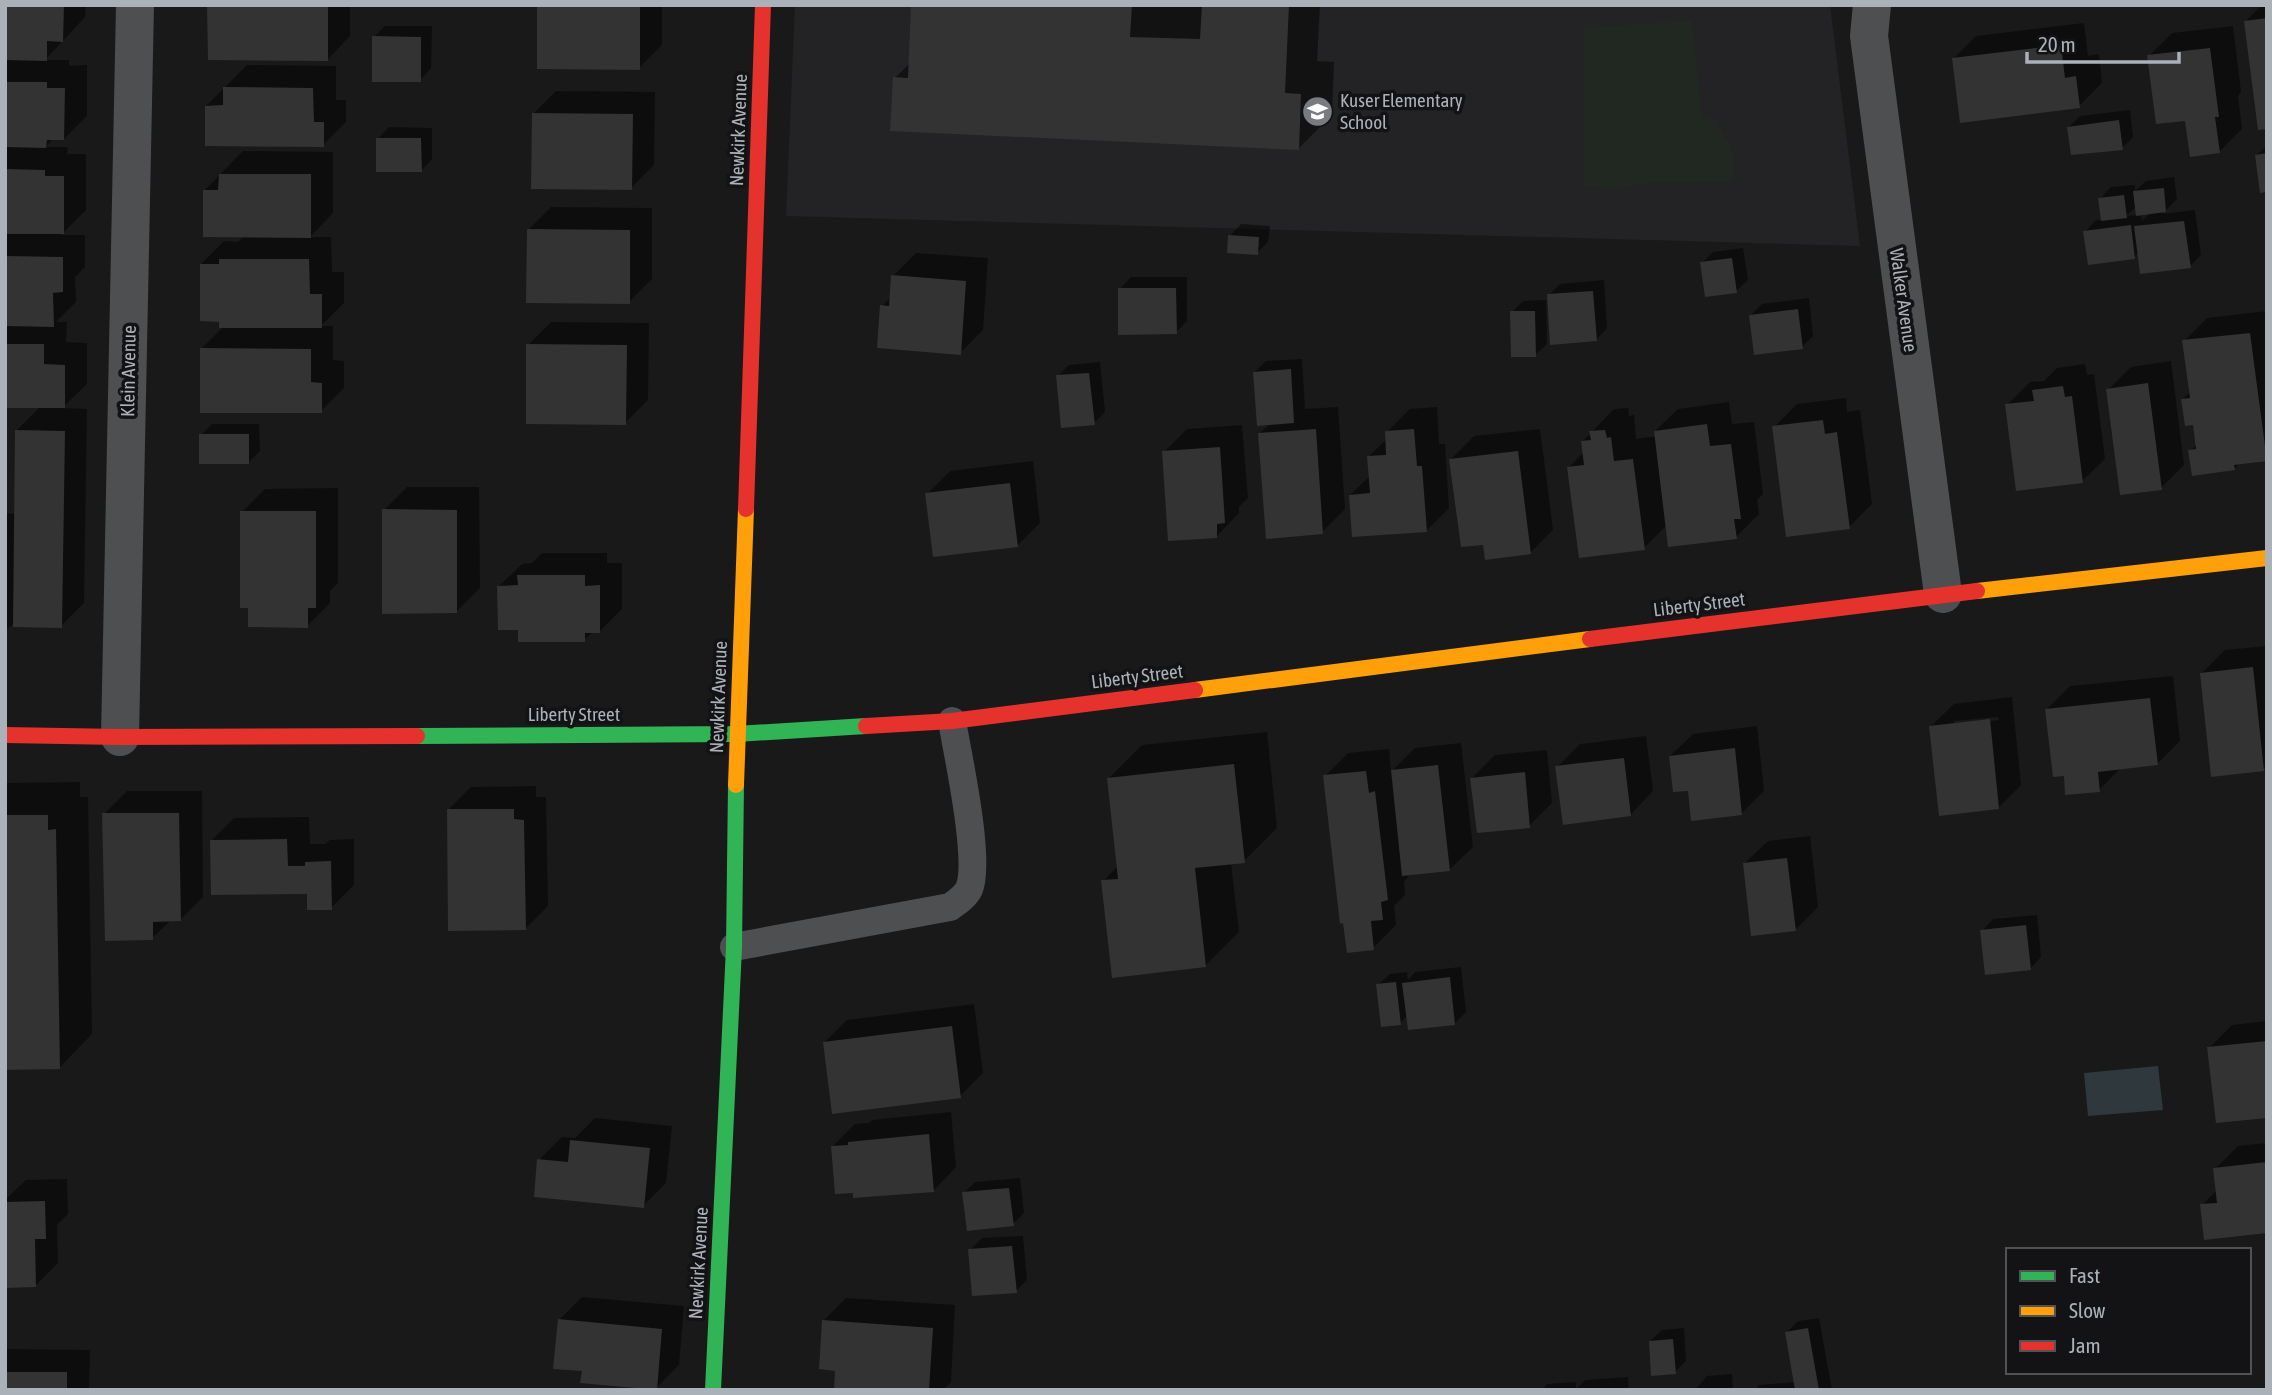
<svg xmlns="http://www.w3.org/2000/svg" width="2272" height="1395" font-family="'Asap Condensed',sans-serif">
<rect width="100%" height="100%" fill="#191919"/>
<path fill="#232325" d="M795,5H1830L1860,246L786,216Z"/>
<path fill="#212721" d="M1692,21L1702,117L1716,120L1733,151V182L1648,183L1615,189L1583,186L1584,27Z"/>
<path fill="#2f383c" d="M2158,1066L2163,1110L2088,1116L2084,1073Z"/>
<g fill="#0007" fill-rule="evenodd">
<path d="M5,5H86L85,17L45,60H69V66L87,65V116L64,139L54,138L45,147H68L67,154H86V210L61,235H85V267L75,277L76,302L56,322H67L66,342L87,343V384L62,408L87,409L84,603L61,626L15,622L5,631V513L16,514L17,430L41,406H5Z"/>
<path d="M209,5H350V36L328,59Z"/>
<path d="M539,5H662V45L639,68Z"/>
<path d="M913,5H1320L1317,61L1334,62L1332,115L1299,148L895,78L911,62Z"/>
<path d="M2262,5H2267V128L2246,21Z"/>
<path d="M2084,23L2088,56L2099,54L2102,83L2079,106L1954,58L1976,36Z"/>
<path d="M385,26H432L431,68L420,80L374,37Z"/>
<path d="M2233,26L2241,92L2238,96L2242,129L2219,152L2187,119L2149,56L2172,33Z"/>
<path d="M247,65L336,66V100H346V122L323,145L206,106Z"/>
<path d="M556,91L655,92L654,165L631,188L533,114Z"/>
<path d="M2130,110L2133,137L2122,148L2069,127L2080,116Z"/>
<path d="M389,127L432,128V159L421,171L378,139Z"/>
<path d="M2267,146V190L2257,155Z"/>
<path d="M243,151L333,152V213L310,237H331L332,272H344V303L321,326H333V360L344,361V388L321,411L202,348L224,326L201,264L224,241L238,242L244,236L204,191Z"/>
<path d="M2174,177L2177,199L2162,214L2195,210L2201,255L2190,266L2139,252L2134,257L2085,232L2096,220H2102L2100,199L2111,187L2135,185V191L2146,181ZM2137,206L2138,215L2126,216ZM2151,212L2142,221L2141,213Z"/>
<path d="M551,207L652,208V279L629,302L528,230Z"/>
<path d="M1241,224L1270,226L1268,242L1257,253L1230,236Z"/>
<path d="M1743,248L1748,280L1736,291L1702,263L1713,252Z"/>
<path d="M916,253L988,258L983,330L960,353L882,306L892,296L893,276Z"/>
<path d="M1131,277H1187V321L1176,332L1120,289Z"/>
<path d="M1604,280L1607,328L1596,340L1549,295L1560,284Z"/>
<path d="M1809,298L1813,336L1802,347L1751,315L1762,304Z"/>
<path d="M1546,300L1547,344L1535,355L1512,312L1523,301Z"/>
<path d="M2267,311V458L2240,463L2234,469L2190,451L2197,444L2195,423L2183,399L2191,391L2184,341L2207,318Z"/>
<path d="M551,322L649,323L648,400L625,423L528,345Z"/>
<path d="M1302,359L1305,409L1338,407L1345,509L1322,532L1260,433L1271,423L1255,372L1266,361Z"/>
<path d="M2171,361L2184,465L2161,488L2108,390L2131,367Z"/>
<path d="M1100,362L1105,412L1094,423L1058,376L1069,365Z"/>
<path d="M2085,364L2087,375L2094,374L2105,459L2082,481L2007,405L2030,382L2044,381L2057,368Z"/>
<path d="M1846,398L1847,412L1860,410L1872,504L1849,527L1774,427L1797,404Z"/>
<path d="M1729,402L1732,424L1754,422L1763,494L1757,500L1759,514L1736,537L1667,525L1644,548L1569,467L1584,452L1583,441L1614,409L1628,408L1629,416L1634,415L1636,439L1656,436L1655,431L1678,409Z"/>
<path d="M1437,407L1439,444H1445L1449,508L1426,531L1350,495L1371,475L1369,456L1387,439V432L1410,409Z"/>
<path d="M212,424H259L260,451L248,463L201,435Z"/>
<path d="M1242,425L1248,498L1239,507V513L1217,536L1164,452L1187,429Z"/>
<path d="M1540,429L1553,530L1530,553L1484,543L1451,459L1474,436Z"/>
<path d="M1033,461L1040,523L1017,546L927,494L950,471Z"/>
<path d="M407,487H479L480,588L457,611L384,510Z"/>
<path d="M338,488V583L330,591V603L307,626L242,512L265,489Z"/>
<path d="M542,553H607V563H622V609L599,632H593L584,640L520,628L499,586L522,564L532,563Z"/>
<path d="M2267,646V766L2264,769L2202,673L2225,650Z"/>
<path d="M2173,676L2180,741L2157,764L2121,768L2099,790L2065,774L2047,709L2070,686Z"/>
<path d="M2012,697L2021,785L1998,808L1931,726L1954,704ZM1998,717L1999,720L1954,725V721Z"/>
<path d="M1757,726L1764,791L1741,814L1690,789L1670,756L1693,734Z"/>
<path d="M1267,732L1277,828L1244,861L1231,863L1239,932L1206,965L1103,881L1118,866L1108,779L1142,745Z"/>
<path d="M1646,736L1653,791L1631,814L1557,767L1580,744Z"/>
<path d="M1461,743L1473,847L1450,869L1410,874L1404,882L1405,895L1394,906L1396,925L1373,948L1325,776L1348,753L1389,749L1391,772L1415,748Z"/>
<path d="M1547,750L1552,803L1529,826L1472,778L1495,755Z"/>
<path d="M80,782V797H88L92,1034L59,1068H5V783Z"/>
<path d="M536,786V797H546L548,906L525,929L448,810L471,787Z"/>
<path d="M127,791H202L203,897L180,920H171L152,938L104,814Z"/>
<path d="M309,817L310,844H325L330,840L354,839V885L331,908L308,892L211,841L234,818Z"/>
<path d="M1810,836L1818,907L1795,930L1745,863L1768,841Z"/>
<path d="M2037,915L2041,957L2030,969L1982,931L1993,919Z"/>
<path d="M1461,967L1466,1012L1455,1023L1408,1015L1400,1023L1378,985L1390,974L1407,972L1408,980L1415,972Z"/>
<path d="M974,1004L983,1073L960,1096L824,1043L847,1020Z"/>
<path d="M2267,1021V1117L2209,1048L2232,1025Z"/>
<path d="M951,1112L956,1167L934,1190L832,1147L855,1124L869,1123L872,1120Z"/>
<path d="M595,1118L672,1126L666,1183L643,1206L539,1160L562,1137L575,1138Z"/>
<path d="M2267,1143V1232L2202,1205L2217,1190L2215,1169L2238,1146Z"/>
<path d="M1020,1178L1024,1213L1013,1224L964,1193L975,1182Z"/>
<path d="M67,1179L68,1214L57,1225L58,1263L35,1286H5V1200L26,1180Z"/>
<path d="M1023,1236L1027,1280L1016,1291L970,1250L982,1238Z"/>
<path d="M582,1297L684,1306L679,1365L656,1388L584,1370L559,1320Z"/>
<path d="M846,1298L955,1305L951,1382L943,1390H836L837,1369L823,1321Z"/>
<path d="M1819,1318L1832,1390H1755L1759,1385L1796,1382L1787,1332L1798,1321Z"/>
<path d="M1684,1328L1686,1361L1675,1372L1650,1341L1662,1330Z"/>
<path d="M5,1349L90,1350L89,1390H5Z"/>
<path d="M1732,1374L1733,1390H1695L1707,1376Z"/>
<path d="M1628,1377L1629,1390H1542L1547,1384L1576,1382V1389L1585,1380Z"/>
</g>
<g fill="#333334">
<path d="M5,5H64L63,42L47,41V61L5,60Z"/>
<path d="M207,5H328V61L208,60Z"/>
<path d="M537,5H640V70L537,69Z"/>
<path d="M911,5H1132L1130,37L1200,39L1202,5H1289L1285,93L1301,94L1299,150L890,131L893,77L908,78Z"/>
<path d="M2267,18V129L2258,130L2244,21Z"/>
<path d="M372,36L421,37V82H372Z"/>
<path d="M2061,45L2065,78L2076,76L2080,108L1960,123L1952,58Z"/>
<path d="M2210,48L2219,117H2215L2220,153L2190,157L2185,121L2156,124L2147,55Z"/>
<path d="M5,82H47V88H65L64,140H47L46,148L5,147Z"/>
<path d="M223,87L313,88L314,122H324V147L205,146V106L223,105Z"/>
<path d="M532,113L633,114L632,190L531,189Z"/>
<path d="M2119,120L2123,150L2071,155L2067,127Z"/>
<path d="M376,138H421L422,172H376Z"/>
<path d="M2267,153V192L2260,193L2255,155Z"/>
<path d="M5,169L45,170V176H64V234H5Z"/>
<path d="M219,174H311V238L203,237V190H218Z"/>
<path d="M2164,188L2166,212L2136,216L2133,191Z"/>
<path d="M2124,195L2127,218L2101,221L2098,198Z"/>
<path d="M2184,221L2191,268L2140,274L2134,226Z"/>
<path d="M2131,225L2135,259L2088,265L2083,231Z"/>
<path d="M527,229L630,230V304L526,303Z"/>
<path d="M1228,235L1259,237L1258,255L1227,253Z"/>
<path d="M5,256L63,257V292L53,293L54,327L5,326Z"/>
<path d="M1732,258L1737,293L1705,297L1700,262Z"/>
<path d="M219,259H309L310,294H322V328H219V322L200,321V264H219Z"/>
<path d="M891,275L966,281L961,355L877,348L880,305L889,306Z"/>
<path d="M1118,288H1176L1177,334L1118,335Z"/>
<path d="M1593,291L1597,341L1550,345L1547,294Z"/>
<path d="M1798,309L1803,349L1754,355L1749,315Z"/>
<path d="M1510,311H1535L1536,357H1511Z"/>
<path d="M2250,333L2267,461L2234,465L2235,470L2192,476L2188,450L2196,449L2193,425L2185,426L2181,399L2190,398L2182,340Z"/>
<path d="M5,344H44V364L65,365V408H5Z"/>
<path d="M526,344L627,345L626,425L526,424Z"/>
<path d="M200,348L311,349V382L322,383V413H200Z"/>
<path d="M1291,369L1294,423L1257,426L1253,372Z"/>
<path d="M1089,373L1095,425L1061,428L1056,375Z"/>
<path d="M2148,383L2162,490L2120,495L2106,389Z"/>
<path d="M2063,386L2065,397L2072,396L2083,483L2016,491L2005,404L2034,401L2032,390Z"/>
<path d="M1823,420L1825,434L1837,432L1850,529L1786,537L1772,426Z"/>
<path d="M1707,424L1710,446L1731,444L1741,519H1734L1737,539L1668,547L1654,431Z"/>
<path d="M1316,429L1323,534L1266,539L1258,433Z"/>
<path d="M1414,429L1417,466H1422L1427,532L1352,537L1349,495L1370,493L1367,456L1386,455L1385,431Z"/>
<path d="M15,430L65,431L62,628L13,627Z"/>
<path d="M1605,430L1607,438L1611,437L1614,461L1633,459L1645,550L1579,558L1567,467L1584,465L1581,441L1591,440L1589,431Z"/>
<rect x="199" y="434" width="50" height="30"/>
<path d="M1220,447L1225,523L1217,524V538L1168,541L1162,451Z"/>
<path d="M1518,451L1531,554L1485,560L1483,545L1461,547L1449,459Z"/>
<path d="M1010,483L1018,547L933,557L925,493Z"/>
<path d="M382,509L457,510V613L382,614Z"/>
<path d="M240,511H316V608H308V628L248,627V608H240Z"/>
<path d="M517,575H585V586L600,585V633H585V642H518V630H498L497,586L518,585Z"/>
<path d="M2253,667L2264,771L2211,777L2200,673Z"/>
<path d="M2150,698L2158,765L2098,772L2100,792L2065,795L2064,776L2053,777L2045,709Z"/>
<path d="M1990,719L1999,809L1939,816L1929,726Z"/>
<path d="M1735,748L1742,815L1691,821L1688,791L1673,792L1669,756Z"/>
<path d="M1624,758L1631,816L1563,825L1555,766Z"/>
<path d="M1234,764L1245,863L1195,868L1206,967L1112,978L1101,880L1118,879L1107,778Z"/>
<path d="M1438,765L1450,871L1402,876L1391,770Z"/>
<path d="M1366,771L1369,793L1375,791L1388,900L1381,902L1383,920L1371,921L1374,950L1347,953L1343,923L1340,924L1323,775Z"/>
<path d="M1525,772L1530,828L1477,833L1470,778Z"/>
<path d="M447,809H514V819L524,820L526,930L448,931Z"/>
<path d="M102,813H179L181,921L153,922V940L105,941Z"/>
<path d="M5,815H48V830L56,829L60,1069L5,1070Z"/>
<path d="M287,839L288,866H305V862L331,861L332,910H307V894L211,895L210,840Z"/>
<path d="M1787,858L1796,931L1751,936L1743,863Z"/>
<path d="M2026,925L2031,970L1985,975L1980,930Z"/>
<path d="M1450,977L1455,1025L1408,1030L1402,983Z"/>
<path d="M1396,982L1401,1025L1381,1027L1376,984Z"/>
<path d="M952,1026L961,1098L832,1114L823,1042Z"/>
<path d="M2267,1041V1118L2216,1123L2207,1047Z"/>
<path d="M929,1134L934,1192L853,1198V1193L835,1194L831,1146L848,1145V1142Z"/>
<path d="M570,1140L650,1148L644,1208L534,1197L537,1159L568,1162Z"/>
<path d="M2267,1162V1233L2204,1240L2200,1204L2217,1203L2213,1168Z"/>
<path d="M1009,1188L1014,1226L967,1231L962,1192Z"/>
<path d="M45,1201L46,1239H35L36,1287L5,1288V1202Z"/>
<path d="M1012,1246L1017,1293L972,1296L968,1249Z"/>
<path d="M558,1319L662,1329L657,1390L580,1383L582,1371L553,1369Z"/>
<path d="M822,1320L933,1328L929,1390H834L835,1371L819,1369Z"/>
<path d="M1808,1328L1819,1390H1795L1785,1332Z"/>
<path d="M1673,1339L1676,1374L1651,1376L1649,1341Z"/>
<rect x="5" y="1372" width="62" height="18"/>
</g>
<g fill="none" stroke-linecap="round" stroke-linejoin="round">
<path stroke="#4d4f51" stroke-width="28" d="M734,947L950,907C957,902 965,897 969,889C981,861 958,756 952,721"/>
<g stroke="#4d4f51" stroke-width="38">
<path d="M1872,5L1869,36L1943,594"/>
<path d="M120,737L135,5"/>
</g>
<g stroke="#30b455" stroke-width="16">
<path d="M417,736L736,734L866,726"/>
<path d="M713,1390L734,947L736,785"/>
</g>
<g stroke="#ff9f0a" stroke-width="16">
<path d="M1977,591L2267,558"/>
<path d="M1195,690L1590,639"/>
<path d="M736,785L746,509"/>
</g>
<g stroke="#e5322d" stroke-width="16">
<path d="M746,509L763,5"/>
<path d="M1590,639L1977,591"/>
<path d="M866,726L952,721L1195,690"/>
<path d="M5,735L120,737L417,736"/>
</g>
</g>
<defs>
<symbol id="school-disc" viewBox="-11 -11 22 22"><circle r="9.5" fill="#787c80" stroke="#131315"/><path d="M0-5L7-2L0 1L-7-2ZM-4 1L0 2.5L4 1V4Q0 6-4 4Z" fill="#fff"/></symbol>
</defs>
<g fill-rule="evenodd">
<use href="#school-disc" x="1300" y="94" width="35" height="35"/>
</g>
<g text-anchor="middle" stroke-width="7" stroke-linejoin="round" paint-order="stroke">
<g font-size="19" fill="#abb1b8" stroke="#131315" text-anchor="start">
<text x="1340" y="107">Kuser Elementary<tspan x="1340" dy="22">School</tspan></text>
</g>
<g font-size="19" fill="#abb1b8" stroke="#131315">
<text transform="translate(738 130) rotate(-88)" y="7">Newkirk Avenue</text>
<text transform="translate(1904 300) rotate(82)" y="7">Walker Avenue</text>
<text transform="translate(128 371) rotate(-89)" y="7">Klein Avenue</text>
<text transform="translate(1699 604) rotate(-7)" y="7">Liberty Street</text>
<text transform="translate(1137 676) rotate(-7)" y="7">Liberty Street</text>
<text transform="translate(718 697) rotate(-88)" y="7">Newkirk Avenue</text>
<text x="574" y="721">Liberty Street</text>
<text transform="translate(698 1263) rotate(-87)" y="7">Newkirk Avenue</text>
</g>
</g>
<rect width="2272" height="1395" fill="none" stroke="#abb1b8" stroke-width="14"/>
<rect x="2006" y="1248" width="245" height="126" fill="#131315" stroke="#505256" stroke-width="2"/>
<rect x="2020" y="1271" width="35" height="10" fill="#30b455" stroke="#505256" stroke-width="2"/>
<text x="2069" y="1283" font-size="21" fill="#abb1b8">Fast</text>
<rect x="2020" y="1306" width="35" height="10" fill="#ff9f0a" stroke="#505256" stroke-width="2"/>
<text x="2069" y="1318" font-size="21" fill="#abb1b8">Slow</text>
<rect x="2020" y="1341" width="35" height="10" fill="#e5322d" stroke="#505256" stroke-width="2"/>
<text x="2069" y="1353" font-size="21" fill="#abb1b8">Jam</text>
<path d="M2027 52v10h152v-10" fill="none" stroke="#abb1b8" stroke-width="3.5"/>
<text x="2038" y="52" font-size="21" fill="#abb1b8" stroke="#131315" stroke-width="5" paint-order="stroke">20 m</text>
</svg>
